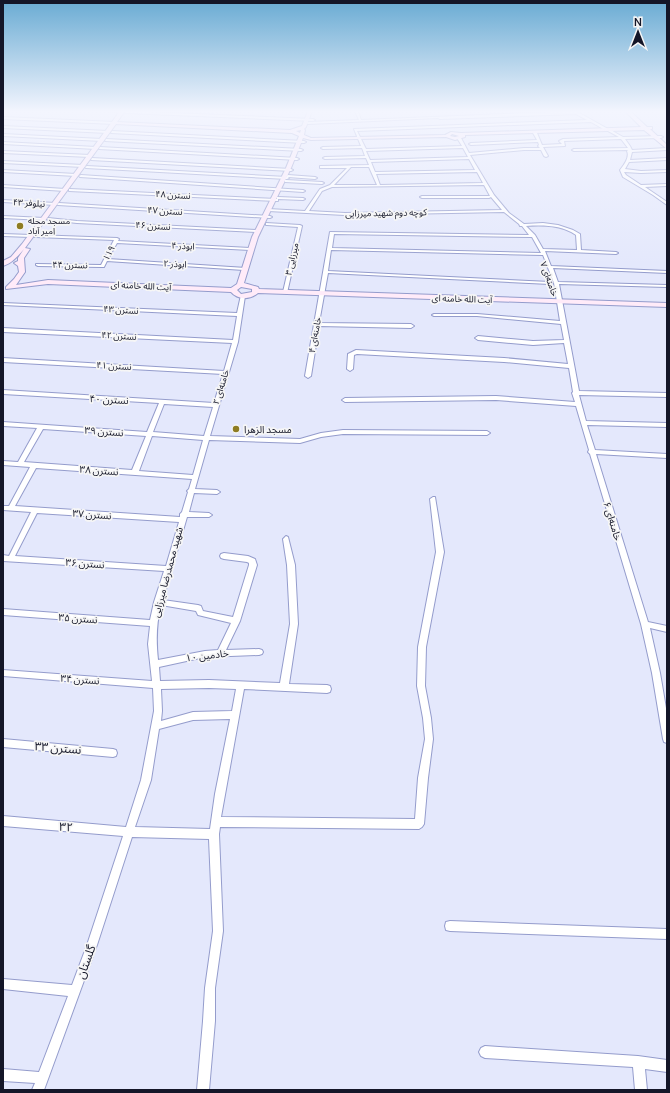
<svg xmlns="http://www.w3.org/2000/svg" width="670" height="1093" font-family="Manrope,'Noto Sans Arabic',sans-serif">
<rect width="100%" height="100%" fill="#e4e8fc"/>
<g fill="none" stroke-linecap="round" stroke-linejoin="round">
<defs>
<g id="street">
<path d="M107,111H123L124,112L122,113Z"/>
<path d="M125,111L313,119L315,120L313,121L126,113Z"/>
<path d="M355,111H358L361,120L576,111L608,129L605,130L591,122L357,131L366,149L462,146L457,138L459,137L461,138L469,153L524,148H540L538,146L539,145L538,142L471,145L469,144L471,143L537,140L533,133L535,132L537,133L542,145L562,144L559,141L563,139L619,137L608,131L609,129L623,137L661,136L663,137L661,138L625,139L630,146L632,150L667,148V150L632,152L630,160L667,158V160L629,162L625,169L641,171L667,170V172L641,173L624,172L626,175L641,185L667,184V186L645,187L667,202V205L653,195L623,177L620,170C624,165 630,157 627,151L628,150L574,151L572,150L574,149L628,148L621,139L564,141L565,146L543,147L548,156L546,157L544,156L541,150H524L470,155L494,195L509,213L524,224L543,223L558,225L573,230L580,234L581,250L616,252L618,253L616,254L545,251L551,266L667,271V273L553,268L558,282L667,285V287L559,284L579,391L667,393V397L579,395L586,421L667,423V427L587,425L595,450L667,454V458L596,454L648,622L667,626V632L650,628L660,673L667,714V743L664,742L663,739L652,673L641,624L590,454L588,452L589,450L576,406L496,400L345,402L342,400L345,398L496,396L575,402L572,393L573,392L569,368L504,362L357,354L354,355L353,369L350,371L347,369L348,354L356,350L504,358L568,364L564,343L533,345L478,340L475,338L478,336L533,341L564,340L561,324L477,316H434L432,315L434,314H477L560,321L554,283L543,255L331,250L328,271L550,282L552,283L550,284L328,273L319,323L411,324L414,326L411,328L319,326L311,376L308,378L305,376L330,232L529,235L522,226H520L519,224L504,212L345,215L268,211L266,210L268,209L305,211L320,189L330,185L347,168H320V166L369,165L366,158L325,159L323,158L325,157L365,156L362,148L323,149L321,148L323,147L361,146L354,129L587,120L576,114L440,119L438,118L308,124L306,123L308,122L359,120ZM463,148L468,157L370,160L366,151ZM469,159L475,170L375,172L371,162ZM369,167L377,185H334L351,167ZM477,172L483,183L380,185L376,174ZM484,185L490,196H422L420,197L422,198H489L491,197L502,210L345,213L309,211L322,191L332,187ZM526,226C544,225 561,225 576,235L577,250L543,249L535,235ZM334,234L532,237L541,253L332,248Z"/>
<path d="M3,117L115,122L117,123L115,124L3,119Z"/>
<path d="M3,126L108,131L110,132L108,133L3,128Z"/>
<path d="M112,131L304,141L306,142L304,143L111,133Z"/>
<path d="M3,134L102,139L104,140L102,141L3,136Z"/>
<path d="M106,139L301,149L303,150L301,151L105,141Z"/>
<path d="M3,142L96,147L98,148L96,149L3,144Z"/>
<path d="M100,147L297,158L299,159L297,160L99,149Z"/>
<path d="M3,151L90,155L92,156L90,157L3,153Z"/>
<path d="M92,158L291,169L293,170L291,171L91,160Z"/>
<path d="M3,161L83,165L85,166L83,167L3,163Z"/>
<path d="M87,166L287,177L286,176L288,175L315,177L317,178L315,179L288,177L289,178L287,179L86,168L85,167Z"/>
<path d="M3,170L76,174L78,175L76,176L3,172Z"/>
<path d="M81,175L303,190L305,191L303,192L80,177L79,176Z"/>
<path d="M286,180L322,182L324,183L322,184L285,182V180Z"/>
<path d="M3,185L65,189L67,190L65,191L3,187Z"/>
<path d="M70,189L277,199V197H278L303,198L305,199L303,200L278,199V201H277L69,191V189Z"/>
<path d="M3,200L55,203L57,204L55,205L3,202Z"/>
<path d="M59,203L270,216L272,217L270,218L58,205L57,204Z"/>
<path d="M3,216L44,218L46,219L44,220L3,218Z"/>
<path d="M48,218L77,221L257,230L259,231L257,232L77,223L49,220L47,219Z"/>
<path d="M266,223L300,225L302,226L287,293L283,292L298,227L267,225H266Z"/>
<path d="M3,234L31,235L33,236L31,237L3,236Z"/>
<path d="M34,235L117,238L119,239L118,241L250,248L252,249L250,250L117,243L108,259L246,268V270H244L107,261L104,267H102L38,266L36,265V264L101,265L114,240L36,237H34Z"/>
<path d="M241,295L245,296L238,342L210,436L300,439L321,433L343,430L487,431L490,433L487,435L343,434L321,437L300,443L209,440L195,489L217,490L220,492L217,494L194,493L189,512L209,513L212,515L209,517H187L163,600L198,605L201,606L203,611L233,617L249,565V563L247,562L224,559L221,558L220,556L221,554L224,553L248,556L255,559L257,565L240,621L226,650L259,649L262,650L263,652L262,654L259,655L205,657L159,667L160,681L209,680L280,683L290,624L287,565L283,539L286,536L288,537L295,565L298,624L289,684L327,685L330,686L331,689L330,692L327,693L244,689L221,817L415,819L418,778L425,739L423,718L417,686L418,647L436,552L430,499L433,497H435L444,552L426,647L425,686L431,718L433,739L428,778L424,824L422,827L419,829L220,827L219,834L223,931L215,988V1021L209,1090H197L203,1021L205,988L213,931L209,839L132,837L97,945L44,1090H32L35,1083L3,1081V1069L39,1072L68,996L3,989V979L72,985L87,945L123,836L3,826V816L126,827L141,780L154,711L153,688L3,676V670L152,681L148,644L150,626L3,615V609L150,620L154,602L164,571L3,561V555L9,556L31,512L3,510V506H9L30,467L3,465V461L18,462L37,428L3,426V422L147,432L159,403L3,394V390L214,403L223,374L3,362V358L224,371L232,343L3,332V328L233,340L237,316L3,305V303L237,313ZM164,404L213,407L204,436L153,432ZM43,429L146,436L132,470L24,462ZM152,436L203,440L193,475L139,471ZM36,468L192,479L189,489L187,491L188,492L182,512L180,514V517L15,506ZM37,513L179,522L166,566L15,556ZM161,605L196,611L198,615L231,623L218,650L205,651L158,660C156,641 156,624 161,605ZM209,688L236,689L232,711L193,712L161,721L162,711L161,689ZM230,719L215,794L210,829L135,827L151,780L159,729L193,720Z"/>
<path d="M3,739L113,749L116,750L117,753L116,756L113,757L3,747Z"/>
<path d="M450,921L667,929V939L450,931L446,930L445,926L446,922Z"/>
<path d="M485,1046L638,1056L667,1060V1072L645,1069L647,1090H635L633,1067L485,1058L481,1056L479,1052L481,1048Z"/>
</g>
<path id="secondary" d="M120,111H125L117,122L290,130L302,126L308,111H312L306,127L304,129L305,130L304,135L311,138L445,135L451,132L461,133L641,127L625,111H630L647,127H652V129H650L667,145V149L644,130L465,135V137L455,140L446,137L311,140L303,138L291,168L258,237L244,283L258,287L259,289L667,303V307L258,293C250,300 238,300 231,292L48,284L6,289V287L14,279L19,272L18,266L14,263L18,261V258L24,249C17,257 12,263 3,266V261L11,257L22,244ZM116,124L292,133L299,136L286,168L252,237L237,284L231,288L48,280L16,285L25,272L24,258L30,249L25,248ZM301,130L300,133L296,131ZM452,134L459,136L455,137L450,136ZM241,287L252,289V292L241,294L237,290Z"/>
</defs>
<use href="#street" stroke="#949ccc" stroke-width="2"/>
<use href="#secondary" stroke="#949ccc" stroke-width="2"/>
<use href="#street" fill="#fff" fill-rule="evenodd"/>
<use href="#secondary" fill="#ffebf9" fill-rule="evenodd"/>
</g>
<linearGradient id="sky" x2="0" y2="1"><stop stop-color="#69abd3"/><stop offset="0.42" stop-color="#f3f5fe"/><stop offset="1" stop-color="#f3f5fe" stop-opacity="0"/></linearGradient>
<rect width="670" height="265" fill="url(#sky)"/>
<g fill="#8e7c22" stroke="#f6f6f6" stroke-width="1.5">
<circle cx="20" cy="226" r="4"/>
<circle cx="236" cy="429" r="4"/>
</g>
<g text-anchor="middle" stroke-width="3.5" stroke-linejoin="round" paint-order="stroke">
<g font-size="9" fill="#141628" stroke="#f6f6f6">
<text transform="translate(173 195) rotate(3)" y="3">نسترن ۴۸</text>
<text transform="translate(29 203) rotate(3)" y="3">نیلوفر ۴۳</text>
<text transform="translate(165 211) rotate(3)" y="3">نسترن ۴۷</text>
<text transform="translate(386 213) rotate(-1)" y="3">کوچه دوم شهید میرزایی</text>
<text transform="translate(153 226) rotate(3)" y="3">نسترن ۴۶</text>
<text transform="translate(183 246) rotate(3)" y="3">ابوذر ۴</text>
<text transform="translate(109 253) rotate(-61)" y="3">۱۱۹</text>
<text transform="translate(292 259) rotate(-77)" y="3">میرزایی ۳</text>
<text transform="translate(175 264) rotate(3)" y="3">ابوذر ۲</text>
<text transform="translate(70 265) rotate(1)" y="3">نسترن ۴۴</text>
<text transform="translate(549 279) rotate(70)" y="3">خامنه‌ای ۷</text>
<text transform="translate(141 286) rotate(3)" y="3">آیت الله خامنه ای</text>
<text transform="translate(462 299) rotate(2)" y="3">آیت الله خامنه ای</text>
<text transform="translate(121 310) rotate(3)" y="3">نسترن ۴۳</text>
<text transform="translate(315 335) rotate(-80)" y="3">خامنه‌ای ۴</text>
<text transform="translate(119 336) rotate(3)" y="3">نسترن ۴۲</text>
<text transform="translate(114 366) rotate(3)" y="3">نسترن ۴۱</text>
<text transform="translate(221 387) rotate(-73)" y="3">خامنه‌ای ۲</text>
</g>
<g font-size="9" fill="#141628" stroke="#f6f6f6" text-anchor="start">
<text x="28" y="224">مسجد محله<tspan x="28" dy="10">امیر آباد</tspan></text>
</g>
<g font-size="10" fill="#141628" stroke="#f6f6f6">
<text transform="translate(109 399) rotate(3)" y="4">نسترن ۴۰</text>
<text transform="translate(104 431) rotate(4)" y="4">نسترن ۳۹</text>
<text transform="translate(99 470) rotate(4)" y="4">نسترن ۳۸</text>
<text transform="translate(92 514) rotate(4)" y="4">نسترن ۳۷</text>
<text transform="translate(613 521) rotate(73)" y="4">خامنه‌ای ۶</text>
<text transform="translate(85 563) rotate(4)" y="4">نسترن ۳۶</text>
<text transform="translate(167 572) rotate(-75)" y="4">شهید محمدرضا میرزایی</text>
<text transform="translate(78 618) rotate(4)" y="4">نسترن ۳۵</text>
<text transform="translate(207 655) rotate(-7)" y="4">خادمین ۱۰</text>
<text transform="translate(80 679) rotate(4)" y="4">نسترن ۳۴</text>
</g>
<g font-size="10" fill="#141628" stroke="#f6f6f6" text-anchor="start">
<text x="244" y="433">مسجد الزهرا</text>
</g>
<g font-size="12" fill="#141628" stroke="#f6f6f6">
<text transform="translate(58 748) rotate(5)" y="4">نسترن ۳۳</text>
<text transform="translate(66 827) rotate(5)" y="4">۳۲</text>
<text transform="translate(86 962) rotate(-70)" y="4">گلستان</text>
</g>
</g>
<rect width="670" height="1093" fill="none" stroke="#141628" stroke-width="8"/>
<g transform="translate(638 32)" stroke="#f6f6f6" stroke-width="3" paint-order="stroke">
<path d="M0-3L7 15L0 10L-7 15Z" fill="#141628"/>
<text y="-6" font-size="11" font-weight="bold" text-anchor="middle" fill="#141628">N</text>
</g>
</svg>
